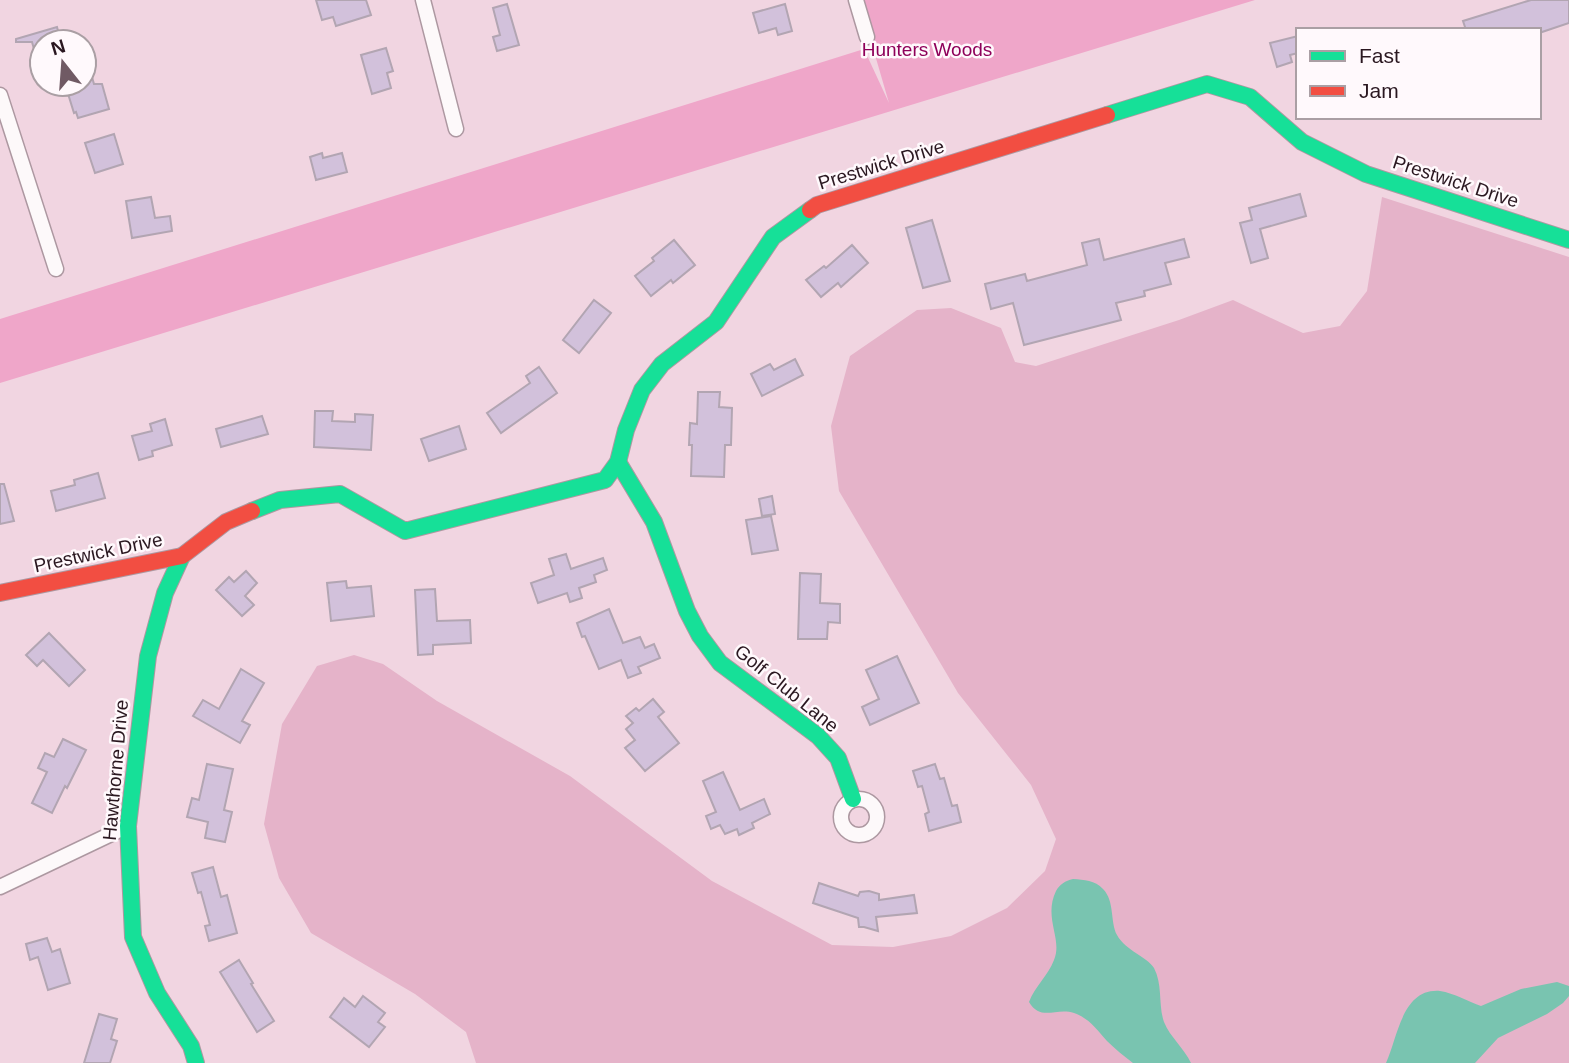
<svg xmlns="http://www.w3.org/2000/svg" width="1569" height="1063" font-family="Arial,sans-serif">
<rect width="100%" height="100%" fill="#f1d5e1"/>
<path fill="#e5b3c9" d="M1382,197L1569,257V1063H476L466,1032L415,994L311,933L279,878L264,824L282,724L317,666L354,655L383,664L437,701L570,776L712,881L832,945L893,947L951,936L1007,908L1045,871L1056,839L1031,785L958,693L839,491L831,426L850,356L917,310L951,308L1001,328L1015,362L1036,366L1179,320L1233,300L1303,333L1340,326L1367,291Z"/>
<path fill="#efa6c9" d="M859,0H1255L0,383V319L864,49L889,103Z"/>
<g fill="#79c4b0">
<path d="M1073,879C1084,880 1095,880 1103,889C1115,901 1110,922 1117,935C1126,951 1146,956 1154,968C1163,985 1158,1005 1164,1022C1170,1037 1184,1048 1191,1063H1133C1124,1056 1115,1049 1107,1041C1097,1030 1089,1018 1074,1013C1056,1007 1041,1022 1029,1002C1035,986 1048,976 1054,960C1063,939 1043,918 1056,891C1060,884 1065,881 1073,879Z"/>
<path d="M1557,982L1569,986V996L1563,1003L1547,1014L1498,1038L1475,1063H1386C1398,1037 1402,988 1440,991C1454,993 1469,1002 1481,1006L1521,989Z"/>
</g>
<g fill="#d2c1db" stroke="#b2a5b2" stroke-width="2">
<path d="M316,0H366L371,15L336,26L333,17L322,20Z"/>
<path d="M1531,0H1569V23L1539,33V30H1466L1463,21Z"/>
<path d="M507,4L519,45L497,51L493,37L500,35L493,8Z"/>
<path d="M785,4L792,31L778,35L776,28L759,33L753,13Z"/>
<path d="M57,27L61,42H42V66L39,67L32,42H16V39Z"/>
<path d="M1298,36V53L1290,55L1292,62L1277,67L1270,43Z"/>
<path d="M386,48L393,71L387,73L391,88L372,94L361,55Z"/>
<path d="M87,60L94,84H102L109,109L78,118L76,112L74,113L65,84H84V61Z"/>
<path d="M114,134L123,164L95,173L85,143Z"/>
<path d="M322,153L323,158L342,153L347,172L316,180L310,157Z"/>
<path d="M1300,194L1306,216L1260,229L1268,258L1251,263L1240,223L1252,220L1249,208Z"/>
<path d="M151,197L155,218L170,216L172,231L132,238L126,201Z"/>
<path d="M932,220L950,281L923,288L906,228Z"/>
<path d="M1099,239L1104,260L1184,239L1189,257L1165,263L1171,284L1144,291L1145,296L1116,303L1121,320L1024,345L1013,303L991,309L985,284L1025,274L1027,281L1087,265L1082,243Z"/>
<path d="M674,240L695,265L673,283L671,280L651,296L635,276L654,261L652,258Z"/>
<path d="M852,245L868,263L841,287L838,283L821,297L806,280L824,266L826,268Z"/>
<path d="M594,300L611,313L579,353L563,340Z"/>
<path d="M795,359L803,375L762,396L751,374L770,364L774,370Z"/>
<path d="M539,367L557,393L501,433L487,413L530,383L526,376Z"/>
<path d="M698,392H720L719,407L732,408L731,445H725L724,477L691,476L692,445H689L690,423L697,424Z"/>
<path d="M315,411H333L332,421L355,422V414L373,415L371,450L314,447Z"/>
<path d="M262,416L268,434L221,447L216,429Z"/>
<path d="M165,419L172,445L152,451L153,456L139,460L132,436L152,431L150,424Z"/>
<path d="M459,426L466,449L429,461L421,439Z"/>
<path d="M98,473L105,498L56,511L51,491L75,485L74,480Z"/>
<path d="M0,484H4L14,521L0,524Z"/>
<path d="M772,496L775,514L762,516L759,499Z"/>
<path d="M771,516L778,550L752,554L746,520Z"/>
<path d="M566,554L571,569L603,558L607,570L594,575L596,582L579,588L582,598L570,602L567,593L538,603L531,583L554,575L549,559Z"/>
<path d="M246,571L257,583L245,596L254,605L242,616L216,590L229,577L234,582Z"/>
<path d="M800,573L821,574L820,603L840,604V623L828,622L827,639H798Z"/>
<path d="M346,581L347,588L371,586L374,616L331,621L327,583Z"/>
<path d="M435,589L437,621L470,620L471,643L433,645V654L418,655L415,590Z"/>
<path d="M609,609L623,643L640,637L645,648L654,644L660,658L638,667L641,673L628,678L621,660L599,669L585,636L582,637L577,623Z"/>
<path d="M49,633L85,670L69,686L43,660L37,666L26,655Z"/>
<path d="M897,656L919,703L870,725L862,707L879,699L866,670Z"/>
<path d="M241,669L264,683L242,721L250,725L240,743L193,716L203,700L219,709Z"/>
<path d="M653,699L664,712L658,717L679,743L645,771L625,748L635,740L626,729L633,723L626,716L636,708L639,711Z"/>
<path d="M63,739L86,750L67,788L65,786L52,813L32,803L47,772L38,768L45,753L54,757Z"/>
<path d="M207,764L233,769L224,810L232,812L225,842L205,838L208,822L187,817L192,798L199,800Z"/>
<path d="M935,764L940,779L944,778L952,806L957,805L961,822L929,831L925,814L929,812L922,786L918,787L913,771Z"/>
<path d="M723,772L740,810L764,799L770,814L752,823L754,828L739,835L737,829L725,834L720,825L711,829L706,816L716,812L703,781Z"/>
<path d="M213,867L221,897L227,895L237,933L209,941L205,926L210,925L201,892L198,893L192,873Z"/>
<path d="M819,883L858,896L860,892L869,891L879,894V900L914,895L917,913L876,917L878,931L864,927H859L858,918L813,903Z"/>
<path d="M47,938L52,952L60,949L70,983L48,990L38,957L30,960L26,944Z"/>
<path d="M239,960L253,983L251,984L274,1021L257,1032L220,972Z"/>
<path d="M363,996L385,1013L378,1022L385,1027L369,1047L330,1017L344,998L355,1007Z"/>
<path d="M99,1014L117,1019L111,1039L117,1041L110,1063H84Z"/>
</g>
<g fill="none" stroke-linecap="round" stroke-linejoin="round">
<defs>
<g id="street">
<path d="M423,0L456,129"/>
<path d="M856,0L867,37"/>
<path d="M0,95L56,269"/>
<circle cx="859" cy="817" r="18"/>
<path d="M0,887L128,826"/>
</g>
<g id="fast">
<path d="M1107,115L1207,84L1250,97L1302,142L1366,174L1569,240"/>
<path d="M618,462L654,522L687,611L700,636L720,663L818,736L838,758L853,799"/>
<path d="M252,511L280,500L340,494L405,531L605,480L618,462L626,430L642,390L662,364L716,322L773,237L810,210"/>
<path d="M182,556L165,593L148,656L128,826L133,937L157,993L191,1046L196,1063"/>
</g>
<g id="jam">
<path d="M810,210L817,205L1107,115"/>
<path d="M0,593L182,556L226,522L252,511"/>
</g>
</defs>
<use href="#street" stroke="#ad98a1" stroke-width="17"/>
<use href="#fast" stroke="#ad98a1" stroke-width="18"/>
<use href="#jam" stroke="#ad98a1" stroke-width="18"/>
<use href="#street" stroke="#fdf9fa" stroke-width="14"/>
<use href="#fast" stroke="#16e098" stroke-width="16"/>
<use href="#jam" stroke="#f24e42" stroke-width="16"/>
</g>
<g text-anchor="middle" stroke-width="5" stroke-linejoin="round" paint-order="stroke">
<g font-size="19" fill="#8e005a" stroke="#fff9fc">
<text x="927" y="56">Hunters Woods</text>
</g>
<g font-size="19" fill="#2a1720" stroke="#fff9fc">
<text transform="translate(881 164) rotate(-17)" y="7">Prestwick Drive</text>
<text transform="translate(1456 181) rotate(18)" y="7">Prestwick Drive</text>
<text transform="translate(98 552) rotate(-12)" y="7">Prestwick Drive</text>
<text transform="translate(787 688) rotate(39)" y="7">Golf Club Lane</text>
<text transform="translate(115 770) rotate(-85)" y="7">Hawthorne Drive</text>
</g>
</g>
<rect x="1296" y="28" width="245" height="91" fill="#fff9fc" stroke="#aa9fa4" stroke-width="2"/>
<rect x="1310" y="51" width="35" height="10" fill="#16e098" stroke="#aa9fa4" stroke-width="2"/>
<text x="1359" y="63" font-size="21" fill="#2a1720">Fast</text>
<rect x="1310" y="86" width="35" height="10" fill="#f24e42" stroke="#aa9fa4" stroke-width="2"/>
<text x="1359" y="98" font-size="21" fill="#2a1720">Jam</text>
<g transform="translate(63 63) rotate(343)"><circle r="33" fill="#fff9fc" stroke="#aa9fa4" stroke-width="2"/>
<path d="M0-5L12 26L0 18L-12 26Z" fill="#705a64"/>
<text y="-10" font-size="19" font-weight="bold" text-anchor="middle" fill="#2a1720">N</text>
</g>
</svg>
